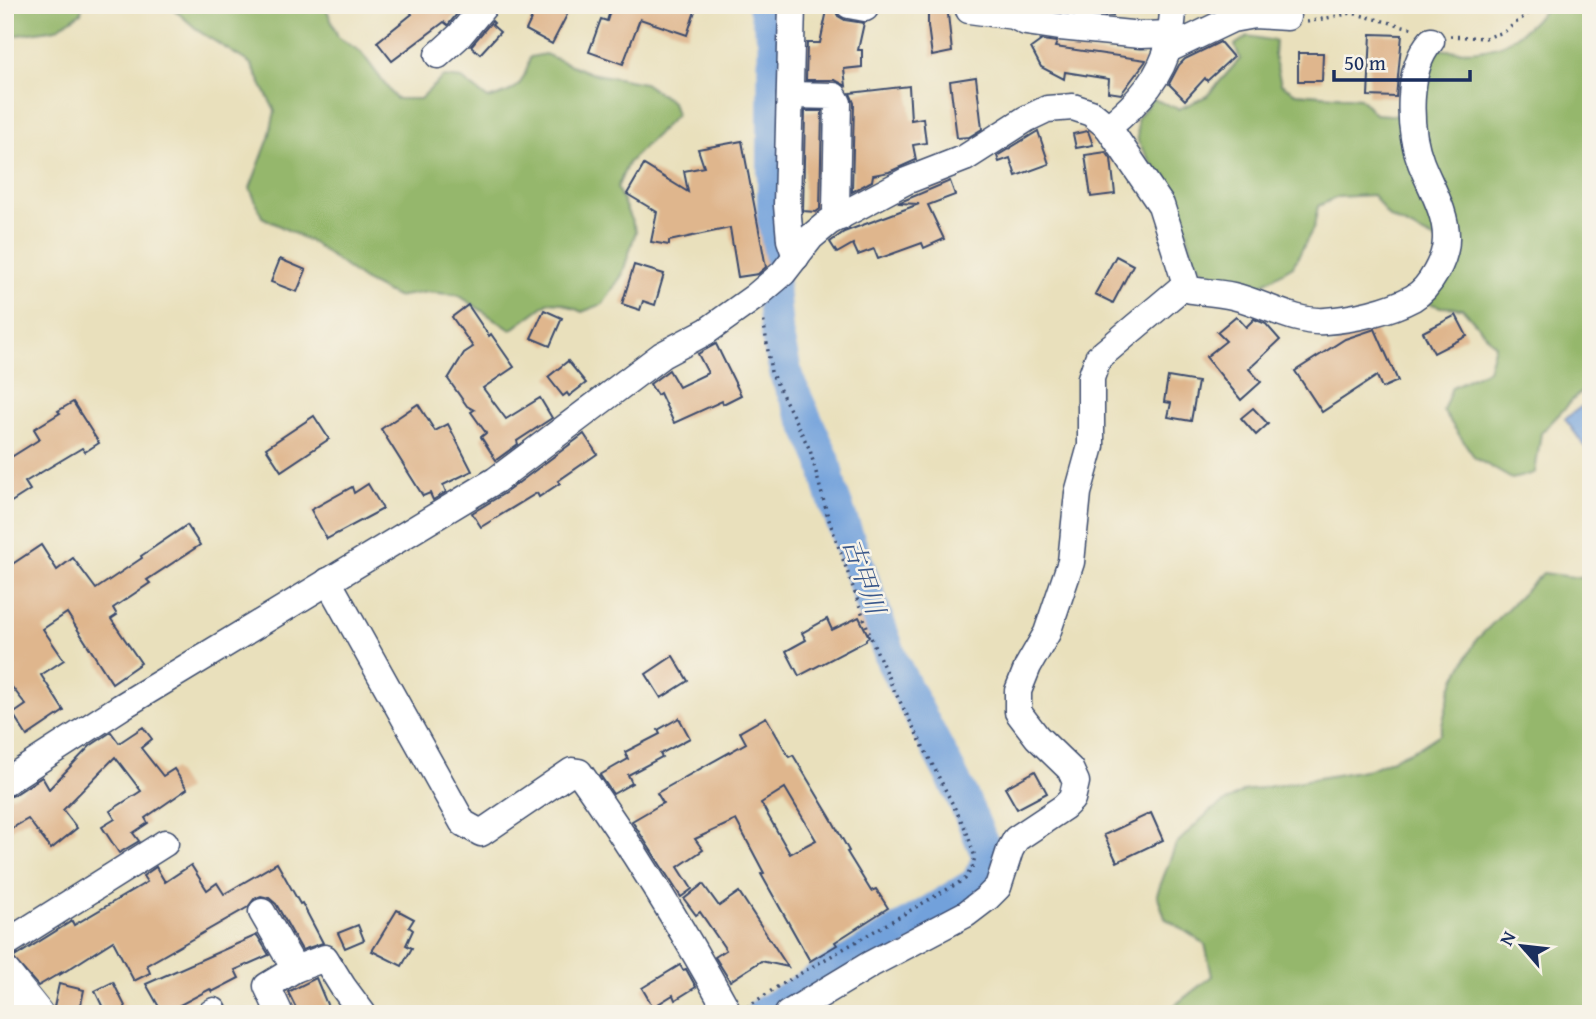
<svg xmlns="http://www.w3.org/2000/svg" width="1596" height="1019" font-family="'Gentium Book Plus','Noto Serif JP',serif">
<rect width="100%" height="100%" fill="#f7f3e8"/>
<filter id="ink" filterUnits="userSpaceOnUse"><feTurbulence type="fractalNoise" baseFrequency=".0143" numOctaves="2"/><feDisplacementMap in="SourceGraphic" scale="14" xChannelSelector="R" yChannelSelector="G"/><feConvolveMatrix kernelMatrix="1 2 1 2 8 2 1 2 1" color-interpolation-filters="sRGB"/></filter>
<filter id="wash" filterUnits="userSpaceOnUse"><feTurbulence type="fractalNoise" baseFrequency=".00686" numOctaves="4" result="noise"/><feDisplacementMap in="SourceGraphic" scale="28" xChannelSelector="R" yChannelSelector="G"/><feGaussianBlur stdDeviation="1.57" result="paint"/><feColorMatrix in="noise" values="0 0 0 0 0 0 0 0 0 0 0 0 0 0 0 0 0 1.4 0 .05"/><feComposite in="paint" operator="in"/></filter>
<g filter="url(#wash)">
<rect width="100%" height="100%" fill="#e9e0bc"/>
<g fill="#95b76c" stroke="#587365" stroke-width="2">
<path d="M5,5H82L81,13L56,29L5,37Z"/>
<path d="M169,5H325L338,37L361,52L396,99H420L443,77L462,79L488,99C517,90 523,88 530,57L545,54L590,73L644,83L672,102L676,115L628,163L617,188L636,231L622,275L603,304L582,312L562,303L549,302L511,330L458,295L427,292L396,297L363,280L313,243L262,217L250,188L269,138L275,111L251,64L200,32Z"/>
<path d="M1550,5H1591V381L1541,433L1535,473L1512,479L1475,458L1443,411L1452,387L1488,370L1495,345L1462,308L1441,307L1425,302L1458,266L1460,252L1389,217L1373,195L1338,197L1318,206L1314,227L1293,266L1259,286L1207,275L1194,259L1181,210L1138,142L1137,119L1153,99L1179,109L1207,96L1240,59L1235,45L1248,36L1275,41L1274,56L1281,84L1296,93L1360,98L1375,114L1418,117L1431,48C1458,52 1488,54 1512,39C1526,30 1538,16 1550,5Z"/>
<path d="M1591,571V1014H1170L1174,1006L1212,976L1205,944L1165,918L1157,894L1176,844L1210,811L1244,791L1370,769L1420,747L1440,734L1451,687L1476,640L1543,573L1581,578Z"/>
</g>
<path fill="#72a1db" stroke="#46689c" stroke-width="2" d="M1591,399V455L1565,419Z"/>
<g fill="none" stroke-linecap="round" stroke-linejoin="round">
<path stroke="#72a1db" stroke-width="33" d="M762,1014L977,883L989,858L961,794L893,663L831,491L824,460L787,378L777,335L773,294L774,40L764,5"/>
</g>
<g id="blocks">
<g fill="#dfb68d" fill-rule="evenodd">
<path d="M405,5H464L448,25L444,22L392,61L377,42L412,14Z"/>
<path d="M538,5H549L567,15L552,44L526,30Z"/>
<path d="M609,5H697L687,35L640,19L623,64L589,52L601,19L607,21L611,8Z"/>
<path d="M928,5H947L952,52L932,56L928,26Z"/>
<path d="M1042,5H1114L1113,16L1051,10Z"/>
<path d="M828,6L834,8L838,16L845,20L864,23L858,50H862V67L844,69L846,86L835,80H806L807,43H820Z"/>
<path d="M492,21L494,23L492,25L500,32L480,54L471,46Z"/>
<path d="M1371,34L1402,35L1396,97L1368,96Z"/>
<path d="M1042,40L1057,42L1055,47L1146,60L1145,62L1121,94L1108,92L1109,79L1065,72L1064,79L1041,67L1031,48Z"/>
<path d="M1220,42L1233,57L1207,81L1205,78L1185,100L1169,84L1179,65L1185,59Z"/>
<path d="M1298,53H1323L1322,81H1298Z"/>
<path d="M976,77L982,129L969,137L957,138L950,81Z"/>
<path d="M909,86L911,120L923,118L926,143L913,145L916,160L889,172L873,175L872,181L852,192L854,103L850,93Z"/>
<path d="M805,111H822L820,209L816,212L803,211Z"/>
<path d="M1038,131L1049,164L1016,176L1010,158L999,162L997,156Z"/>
<path d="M1088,131L1093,145L1076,148L1073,134Z"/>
<path d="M742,141L766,267L758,274L738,277L730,228L669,241V245L651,242L657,212L627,194L644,165L688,192L684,171L704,167L698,149Z"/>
<path d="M1106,152L1111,159L1115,194L1091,197L1085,155Z"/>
<path d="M950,181L955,195L928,205L944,239L924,248L922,243L878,259L874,249L858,255L853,244L837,253L830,242L844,232L919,204L898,203Z"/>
<path d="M1116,256L1133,265L1113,303L1095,294Z"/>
<path d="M280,259L306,270L297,292L271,282Z"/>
<path d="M634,265L664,274L655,305L643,301L640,310L622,304Z"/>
<path d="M468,305L489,336L491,334L514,367L483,388L506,419L540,398L552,418L517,441L518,444L496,460L481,437L486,433L471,412L474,410L467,406L448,379L464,353L473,347L452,317Z"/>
<path d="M544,310L562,318L550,346L531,338Z"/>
<path d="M1456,315L1467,336L1434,353L1423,332Z"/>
<path d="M1236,316L1246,327L1254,319L1266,324L1280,340L1249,369L1261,382L1241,400L1206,357L1226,341L1217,332Z"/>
<path d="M1375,329L1398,381L1382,388L1377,376L1322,412L1295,371L1345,339Z"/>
<path d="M716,344L741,395L723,404L722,401L674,423L660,393L657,395L650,384L669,370L679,387L708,373L698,354Z"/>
<path d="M568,361L586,383L569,396L567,393L563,396L548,377Z"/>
<path d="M1168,377L1198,382L1191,421L1168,417L1171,403L1164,402Z"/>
<path d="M73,402L99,443L85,452L82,448L25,482L30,490L5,506V461L40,439L34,429L60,413L58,411Z"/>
<path d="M418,404L435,431L448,424L472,471L443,485L446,492L433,500L430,493L423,496L381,429Z"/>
<path d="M1253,408L1268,424L1256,435L1241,418Z"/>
<path d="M314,416L329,439L281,471L266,448Z"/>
<path d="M584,434L597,454L558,481L560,483L539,497L537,493L481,527L472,513L505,493Z"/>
<path d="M368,484L383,509L327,539L311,510L352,487L354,493Z"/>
<path d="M187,525L200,545L147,580L150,583L113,608L117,615L111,619L141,663L112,683L67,613L43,629L64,660L41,675L64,711L27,736L13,714L26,705L5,678V569L41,545L57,570L73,558L96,589L142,558L141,556Z"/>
<path d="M859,617L869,637L866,639V641L799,676L786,651L806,640L802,633L827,619L832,630Z"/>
<path d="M673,656L688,681L661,698L646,674Z"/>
<path d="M766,717L789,757L793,755L832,820L849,851L847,852L871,891L876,889L888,908L835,942L837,945L810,961L761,874L764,873L736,820L695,839L703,850L678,867L692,889L681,897L632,821L663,803L657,793L746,743L740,732ZM785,788L816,840L790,854L761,803Z"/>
<path d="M679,718L690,738L660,754L662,757L628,775L632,783L613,794L600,775L628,759L625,752L660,734L658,730Z"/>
<path d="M143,727L152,739L141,748L163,776L174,769L187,789L145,818L148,823L133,833L139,841L119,853L102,827L115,819L110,811L141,791L115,757L63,810L77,828L51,849L28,819L5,832V798L14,795L42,777L49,789L90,746L111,732L119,743Z"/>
<path d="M1035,771L1047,793L1017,809L1005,788Z"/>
<path d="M1151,813L1163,840L1117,862L1104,835Z"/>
<path d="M277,863L300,904L302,903L323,943L302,950L276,904L269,898L261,896L254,899L248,907L147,965L150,973L134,981L113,941L61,974L62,972L38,986L13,958L72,921L74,925L147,882L143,876L156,867L165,882L191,865L207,890L217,883L224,894Z"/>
<path d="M703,884L719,906L739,892L788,967L761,961L730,981L715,957L726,950L700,912L696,915L684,899Z"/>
<path d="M397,910L414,919L409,927L413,930L406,945L412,948L402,966L372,951Z"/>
<path d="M358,925L364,940L345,948L338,933Z"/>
<path d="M257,935L269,955L235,970L239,978L212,992L210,989L163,1014L146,984Z"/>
<path d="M680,965L683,970L686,969L696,987L675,1000L673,995L653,1007L642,988Z"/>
<path d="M316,978L331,1014H299L288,992Z"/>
<path d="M113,982L127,1010L119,1014H106L95,991Z"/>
<path d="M59,984L84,990L79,1014H55L54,1007Z"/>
</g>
</g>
</g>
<g filter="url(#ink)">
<use href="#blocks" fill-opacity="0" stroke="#3a4a6c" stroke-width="2"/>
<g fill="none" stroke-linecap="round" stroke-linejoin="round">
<defs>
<g id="minor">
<path d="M792,5L787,205L790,240L796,257"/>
<path d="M849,5L865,8"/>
<path d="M969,10L1014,16L1026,22L1060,27L1141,35L1170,34"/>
<path d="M1167,50L1232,19L1254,15L1287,17"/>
<path d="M438,55L459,36L485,5"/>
<path d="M790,95L834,96L838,103L836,209L840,217"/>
<path d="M1108,127C1135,106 1161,78 1169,44C1172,31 1172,18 1174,5"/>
<path d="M328,581L463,823L481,833L572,771L579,772C633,848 681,926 726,1008L727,1014"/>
<path d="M5,782L121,707L496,480L662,355L707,331L756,296L783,273L811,237L829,222L906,181L965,158L1026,119L1047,109L1073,107L1091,113L1108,127L1161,205L1186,284L1191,290C1205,292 1219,293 1233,296C1263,303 1294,323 1325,321C1353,319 1389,311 1413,298C1430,288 1446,259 1446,239C1447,213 1430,186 1421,163C1408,129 1406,69 1431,41"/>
<path d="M262,912L295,969"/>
<path d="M5,944L165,843"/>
<path d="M210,1014L214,1011"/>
<path d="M280,1014L267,986L295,969L325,958L343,987L363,1014"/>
<path d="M788,1014L871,964L966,914L987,898L998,887L1010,850L1016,839L1064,807L1072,799L1076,782L1070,769L1037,737L1018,712V691L1028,666L1047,633L1071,562L1078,493L1091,446V378L1098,358L1186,284"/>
</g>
<path id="major" d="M5,974L37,1014"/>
</defs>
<use href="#minor" stroke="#3a4a6c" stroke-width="29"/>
<use href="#major" stroke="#3a4a6c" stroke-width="34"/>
<g stroke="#3a4a6c" stroke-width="3.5" stroke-dasharray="2 5" stroke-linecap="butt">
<path d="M1307,22L1352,13L1415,29"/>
<path d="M1450,36L1485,38L1504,32L1539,5"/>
<path d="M747,1007L777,987L965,879L972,868L975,857L966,830L892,686L871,638L828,517L810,450L771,372L763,317"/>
</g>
<use href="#minor" stroke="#fff" stroke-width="26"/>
<use href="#major" stroke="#fff" stroke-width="32"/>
</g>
</g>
<g text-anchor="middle" stroke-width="5" stroke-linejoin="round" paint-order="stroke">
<g font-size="26" font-style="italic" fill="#39578a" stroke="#f7f3e8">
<text transform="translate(864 576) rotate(71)" y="9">古甲川</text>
</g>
</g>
<rect width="1596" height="1019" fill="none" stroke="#f7f3e8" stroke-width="28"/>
<g transform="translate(1522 946) rotate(298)" stroke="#f7f3e8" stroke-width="5" paint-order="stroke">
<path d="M0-5L12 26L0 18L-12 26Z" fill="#1b2f5e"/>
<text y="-10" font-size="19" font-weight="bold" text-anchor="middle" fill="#1b2f5e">N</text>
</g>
<path d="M1334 70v10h136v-10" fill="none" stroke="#1b2f5e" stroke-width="3.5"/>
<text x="1344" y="70" font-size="21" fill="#1b2f5e" stroke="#f7f3e8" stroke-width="5" paint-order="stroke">50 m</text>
</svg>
